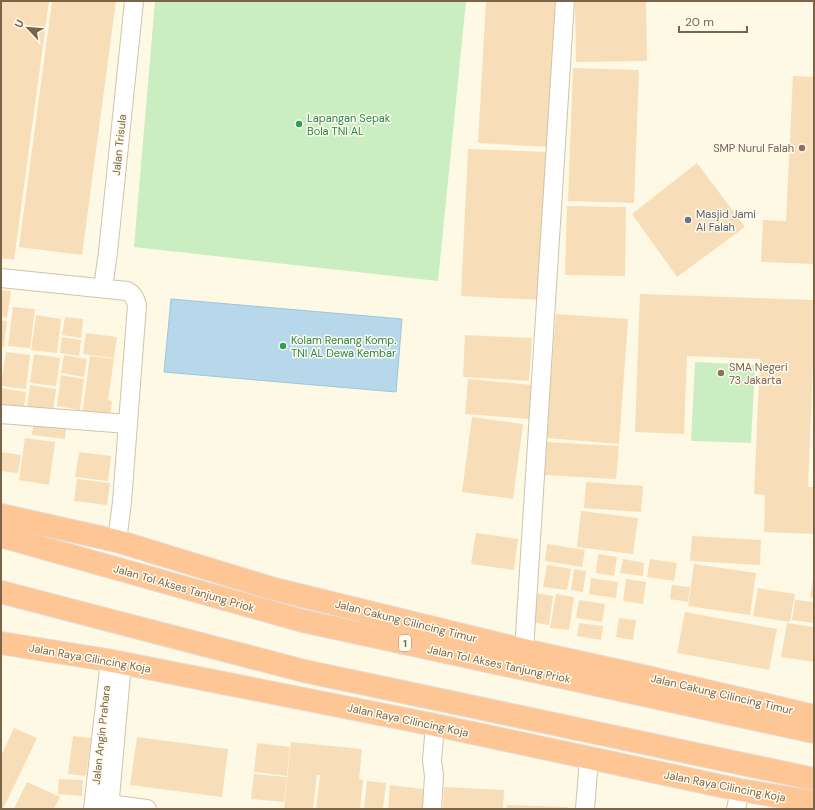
<svg xmlns="http://www.w3.org/2000/svg" width="815" height="810" font-family="'DM Sans',sans-serif">
<rect width="100%" height="100%" fill="#fef9e4"/>
<g fill="#caeec1">
<path d="M155,1H466L438,281L134,247Z"/>
<path d="M695,362L755,365L751,443L691,441Z"/>
</g>
<path fill="#b6d8ea" stroke="#9bc6dd" d="M171,299L402,319L396,392L164,372Z"/>
<g fill="#f7deb9">
<path d="M1,1H49L14,260L1,258Z"/>
<path d="M52,1H116L82,255L19,247Z"/>
<path d="M486,1H557L549,147L478,143Z"/>
<path d="M646,1L647,61L576,62L575,2Z"/>
<path d="M573,68L639,70L634,203L568,201Z"/>
<path d="M793,76L814,77V264L761,262L763,220L786,221Z"/>
<path d="M468,149L549,152L542,300L461,296Z"/>
<path d="M697,163L745,227L677,277L632,214Z"/>
<path d="M567,206L626,207L625,276L565,275Z"/>
<path d="M1,290L11,291L7,318L1,317Z"/>
<path d="M640,294L814,300V341L808,487H814V534L764,532L765,495L754,494L760,359L687,356L684,434L635,432Z"/>
<path d="M13,307L35,309L30,348L8,346Z"/>
<path d="M556,314L628,319L619,444L546,438Z"/>
<path d="M36,315L61,319L57,353L31,350Z"/>
<path d="M65,317L83,319L81,338L62,335Z"/>
<path d="M1,320L7,321L4,347L1,346Z"/>
<path d="M86,333L117,337L114,358L83,354Z"/>
<path d="M465,335L532,338L529,381L463,377Z"/>
<path d="M62,337L81,340L79,356L60,353Z"/>
<path d="M6,352L30,355L26,389L1,386Z"/>
<path d="M34,354L60,358L56,386L30,383Z"/>
<path d="M64,355L87,359L84,377L61,373Z"/>
<path d="M90,356L114,359L108,400L112,401L110,419L82,416Z"/>
<path d="M61,375L84,379L80,410L57,406Z"/>
<path d="M468,379L533,385L530,419L465,414Z"/>
<path d="M30,385L56,389L53,411L27,407Z"/>
<path d="M1,388L26,392L24,408L1,405Z"/>
<path d="M472,417L523,424L513,499L462,492Z"/>
<path d="M34,418L67,422L65,439L32,435Z"/>
<path d="M25,438L55,442L49,485L19,480Z"/>
<path d="M546,442L619,446L616,479L544,475Z"/>
<path d="M1,452L21,455L18,473L1,471Z"/>
<path d="M79,452L111,456L108,481L75,477Z"/>
<path d="M77,479L110,483L107,505L74,501Z"/>
<path d="M586,482L643,486L641,512L584,508Z"/>
<path d="M581,511L638,518L633,554L577,547Z"/>
<path d="M476,533L518,539L514,570L471,564Z"/>
<path d="M692,536L761,540L760,565L690,561Z"/>
<path d="M547,544L585,550L582,567L545,561Z"/>
<path d="M598,554L617,557L614,576L596,573Z"/>
<path d="M623,559L644,563L643,576L620,573Z"/>
<path d="M650,559L677,563L674,581L647,577Z"/>
<path d="M694,564L756,573L750,615L688,606Z"/>
<path d="M547,565L571,569L567,590L543,587Z"/>
<path d="M574,569L586,571L583,592L571,590Z"/>
<path d="M591,578L618,582L616,598L589,594Z"/>
<path d="M626,579L646,582L643,604L623,601Z"/>
<path d="M813,579H814V598L810,597Z"/>
<path d="M672,585L690,587L688,602L670,599Z"/>
<path d="M758,588L795,594L790,622L753,616Z"/>
<path d="M535,593L553,596L549,625L530,622Z"/>
<path d="M556,594L574,597L569,630L550,628Z"/>
<path d="M579,600L605,604L602,622L576,618Z"/>
<path d="M795,600L814,602V623L792,620Z"/>
<path d="M685,612L777,629L769,670L677,653Z"/>
<path d="M619,618L636,620L633,640L616,637Z"/>
<path d="M579,623L603,626L601,640L577,636Z"/>
<path d="M787,623L814,627V662L781,657Z"/>
<path d="M14,728L37,738L3,809H1V756Z"/>
<path d="M73,736L91,738L86,776L68,774Z"/>
<path d="M137,737L228,749L222,797L130,785Z"/>
<path d="M291,742L362,749L359,779L363,780L360,809H316L320,775H317L313,809H284Z"/>
<path d="M257,743L290,747L287,776L254,772Z"/>
<path d="M254,774L287,777L284,802L251,799Z"/>
<path d="M59,779L83,780L82,796L58,794Z"/>
<path d="M367,781L386,783L383,809H364Z"/>
<path d="M27,782L60,797L54,809H14Z"/>
<path d="M390,785L431,790L429,809H388Z"/>
<path d="M444,787L504,790L503,809H443Z"/>
<path d="M507,805L568,807V809H506Z"/>
</g>
<g fill="none" stroke-linecap="round" stroke-linejoin="round">
<defs>
<g id="street">
<path d="M1,278L127,291C133,294 135,298 137,305L122,502L117,541"/>
<path d="M103,288L108,252L134,1"/>
<path d="M1,414L127,424"/>
<path d="M524,650L565,1"/>
<path d="M109,804L147,809"/>
<path d="M93,809L110,661"/>
<path d="M109,809L122,663"/>
<path d="M432,809L434,776L432,760L435,725"/>
<path d="M585,809L589,759"/>
<path d="M736,809L740,790"/>
</g>
<g id="highway">
<path d="M1,515L117,541L274,589L524,650L647,677L814,716"/>
<path d="M1,536L303,621L814,732"/>
<path d="M1,592L304,671L814,779"/>
<path d="M1,643L107,660L435,725L740,790L814,802"/>
</g>
</defs>
<use href="#street" stroke="#d1c3a9" stroke-width="20"/>
<use href="#highway" stroke="#e2ddd7" stroke-width="24"/>
<use href="#street" stroke="#fff" stroke-width="18"/>
<use href="#highway" stroke="#fec695" stroke-width="22"/>
</g>
<g fill="#2e9e5b" stroke="#fffbec" stroke-width="1.5">
<circle cx="299" cy="124" r="4"/>
<circle cx="283" cy="346" r="4"/>
</g>
<g fill="#8d6e63" stroke="#fffbec" stroke-width="1.5">
<circle cx="802" cy="148" r="4"/>
<circle cx="721" cy="373" r="4"/>
</g>
<circle fill="#6b7280" stroke="#fffbec" stroke-width="1.5" cx="688" cy="220" r="4"/>
<g text-anchor="middle" stroke-width="3" stroke-linejoin="round" paint-order="stroke">
<rect fill="#fffbec" stroke="#a29178" stroke-width="1" x="399" y="635" width="12" height="16" rx="3"/>
<g font-size="10" font-weight="bold" fill="#7a6347">
<text x="405" y="647">1</text>
</g>
<g font-size="11" fill="#27864d" stroke="#fffbec" text-anchor="start">
<text x="307" y="122">Lapangan Sepak<tspan x="307" dy="13">Bola TNI AL</tspan></text>
<text x="291" y="344">Kolam Renang Komp.<tspan x="291" dy="13">TNI AL Dewa Kembar</tspan></text>
</g>
<g font-size="11" fill="#7a6347" stroke="#fffbec">
<text transform="translate(119 145) rotate(-84)" y="4">Jalan Trisula</text>
<text transform="translate(184 588) rotate(16)" y="4">Jalan Tol Akses Tanjung Priok</text>
<text transform="translate(406 621) rotate(14)" y="4">Jalan Cakung Cilincing Timur</text>
<text transform="translate(90 658) rotate(10)" y="4">Jalan Raya Cilincing Koja</text>
<text transform="translate(499 664) rotate(12)" y="4">Jalan Tol Akses Tanjung Priok</text>
<text transform="translate(722 694) rotate(13)" y="4">Jalan Cakung Cilincing Timur</text>
<text transform="translate(408 720) rotate(12)" y="4">Jalan Raya Cilincing Koja</text>
<text transform="translate(101 735) rotate(-84)" y="4">Jalan Angin Prahara</text>
<text transform="translate(725 786) rotate(11)" y="4">Jalan Raya Cilincing Koja</text>
</g>
<g font-size="11" fill="#785e54" stroke="#fffbec" text-anchor="end">
<text x="794" y="152">SMP Nurul Falah</text>
<text x="729" y="371" text-anchor="start">SMA Negeri<tspan x="729" dy="13">73 Jakarta</tspan></text>
</g>
<g font-size="11" fill="#5b616d" stroke="#fffbec" text-anchor="start">
<text x="696" y="218">Masjid Jami<tspan x="696" dy="13">Al Falah</tspan></text>
</g>
</g>
<rect width="815" height="810" fill="none" stroke="#7a6347" stroke-width="4"/>
<g transform="translate(28 28) rotate(296)" stroke="#fffbec" stroke-width="3" paint-order="stroke">
<path d="M0-3L7 15L0 10L-7 15Z" fill="#7a6347"/>
<text y="-6" font-size="11" font-weight="bold" text-anchor="middle" fill="#7a6347">U</text>
</g>
<path d="M679 26v6h68v-6" fill="none" stroke="#7a6347" stroke-width="2"/>
<text x="685" y="26" font-size="12" fill="#7a6347" stroke="#fffbec" stroke-width="3" paint-order="stroke">20 m</text>
</svg>
